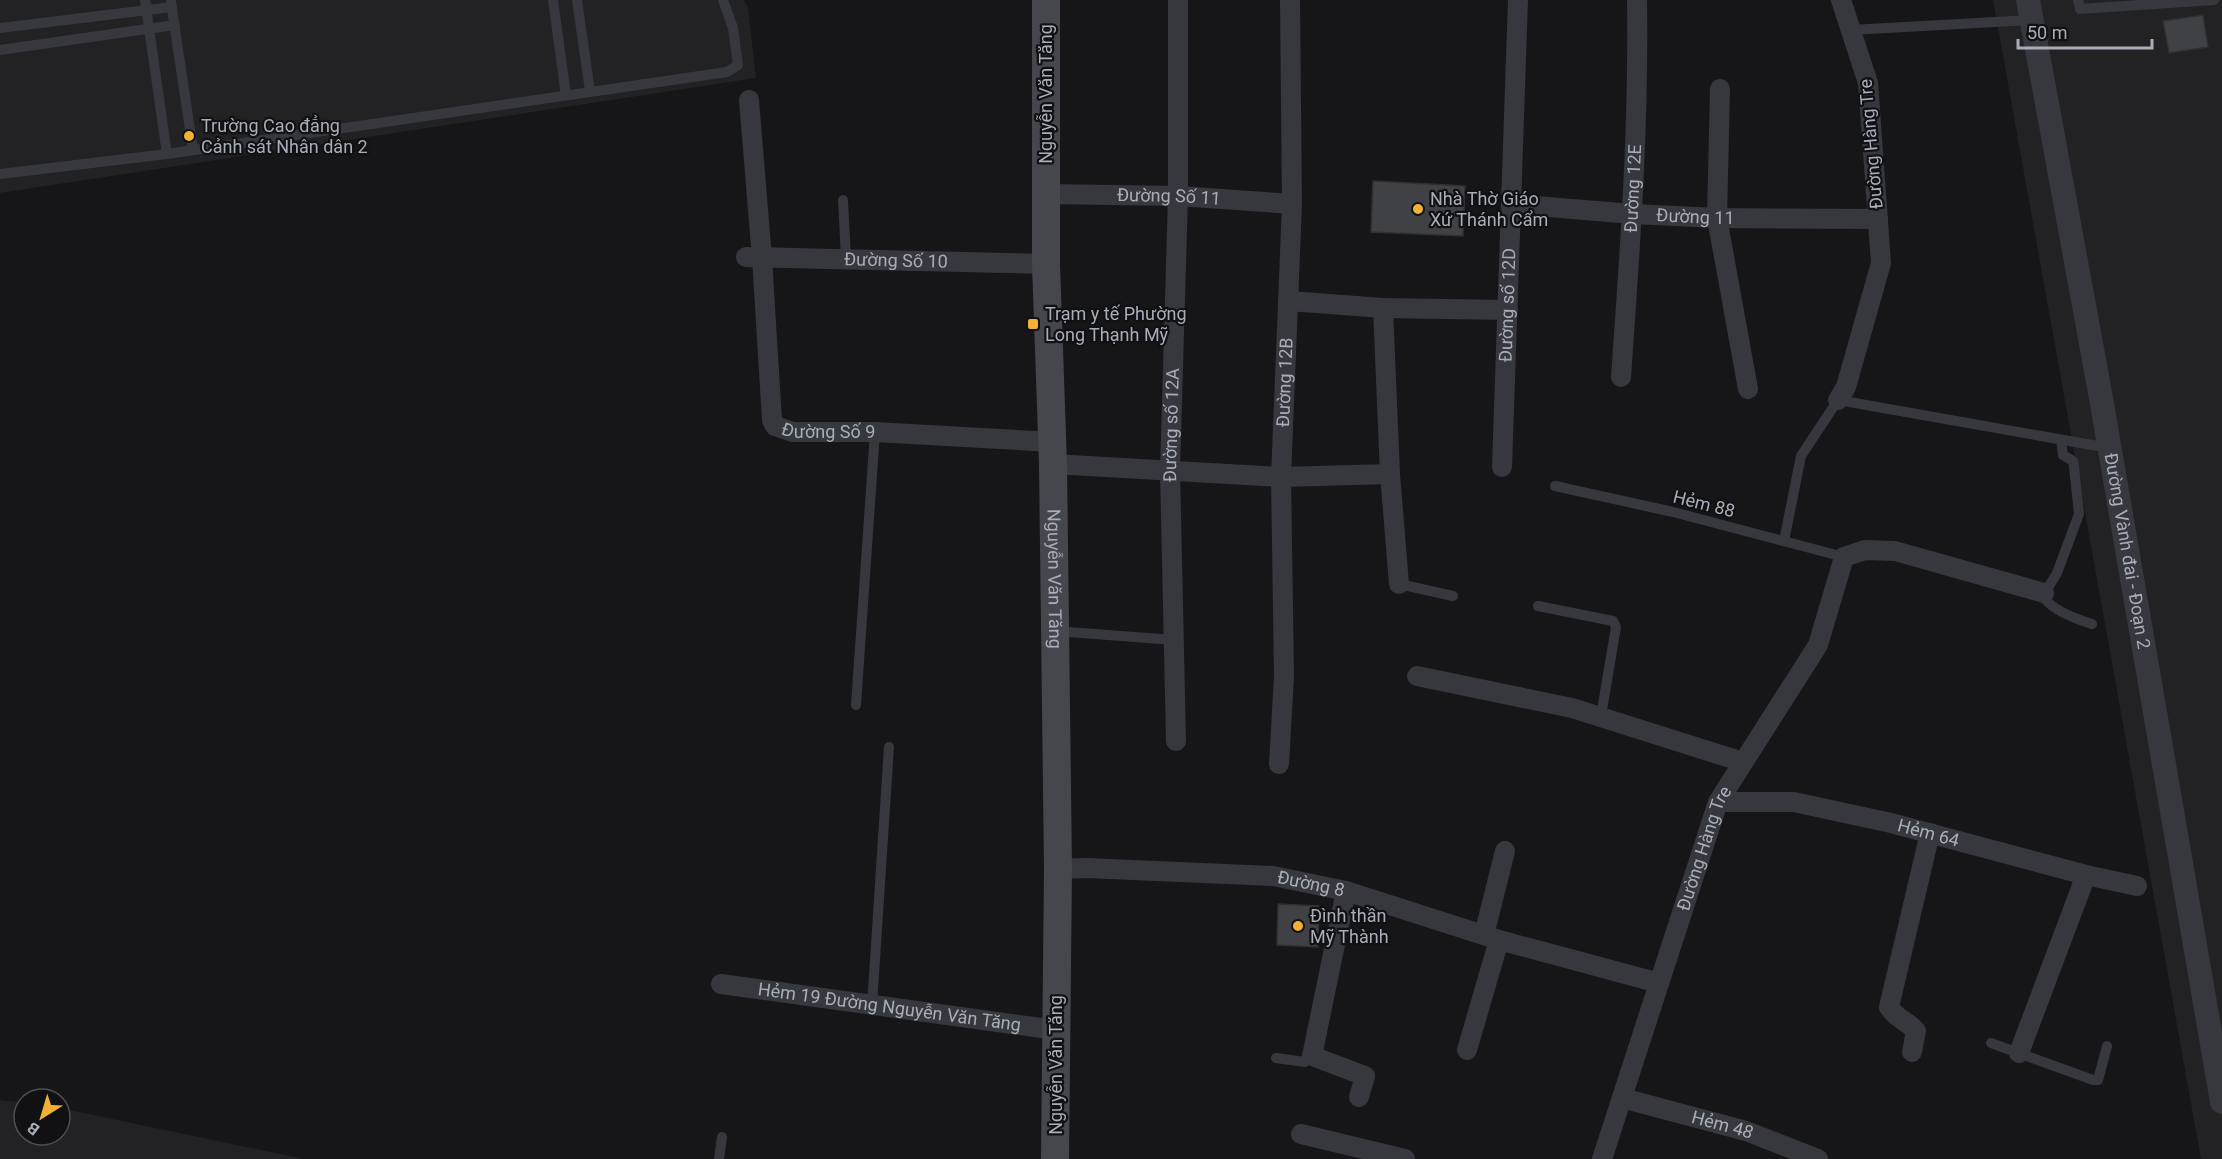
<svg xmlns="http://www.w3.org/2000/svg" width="2222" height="1159" font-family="Roboto,sans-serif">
<rect width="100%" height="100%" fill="#161618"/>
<g fill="#222225">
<path d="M0,0H744L748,8L756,78L0,193Z"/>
<path d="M1993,0H2222V1159H2201Z"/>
<path d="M0,1100L24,1103V1135H60V1108L304,1159H0Z"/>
</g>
<g fill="#404145" stroke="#303034" stroke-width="1.5">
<path d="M2203,15L2208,47L2169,53L2163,21Z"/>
<path d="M1373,181L1465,186L1463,236L1371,232Z"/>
<path d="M1278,904L1319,906L1318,947L1277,945Z"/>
</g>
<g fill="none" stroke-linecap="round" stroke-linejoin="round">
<g stroke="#37383d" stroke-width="10">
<path d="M145,0L167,154"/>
<path d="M553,0L566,95"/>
<path d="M577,0L590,91"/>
<path d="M2078,0L2080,9L2214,0"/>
<path d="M171,2L193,150"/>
<path d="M0,28L172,7"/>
<path d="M1851,30L2031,20"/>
<path d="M0,50L175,25"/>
<path d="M0,174L167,154L727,72L738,65L733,28L723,0"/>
<path d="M843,200L846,259"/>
<path d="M2061,440L2063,455L2073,461L2074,467L2079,514L2057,573L2043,596C2051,610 2076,619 2092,624"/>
<path d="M1555,486L1673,512L1844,557"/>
<path d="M1784,541L1801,456L1838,400L2109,448"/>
<path d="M1399,584L1453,596"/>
<path d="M1538,606L1613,621L1616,627L1601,716"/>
<path d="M1055,631L1174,640"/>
<path d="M856,705L875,432"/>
<path d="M872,1005L889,747"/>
<path d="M1991,1043L2093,1080H2098L2107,1046"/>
<path d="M1276,1058L1305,1062L1312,1056"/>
<path d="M719,1159L722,1137"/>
</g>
<g stroke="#37383d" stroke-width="20">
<path d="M1720,89L1717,218L1748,389"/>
<path id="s1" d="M749,100L762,258L772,420L775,426L793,432H875L1052,442"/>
<path id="s2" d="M1046,194L1178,196L1292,204"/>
<path id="s3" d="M1513,204L1633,214L1717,218L1878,219"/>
<path id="s4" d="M746,257L1046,264"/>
<path d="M1289,301L1383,308L1508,310"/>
<path d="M1383,308L1390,474L1399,584"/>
<path id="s5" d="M1621,377C1630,251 1639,126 1637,0"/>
<path d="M1838,400L1846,387L1881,263L1868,83L1841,0"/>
<path d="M1053,464L1281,477L1390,474"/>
<path id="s6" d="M1502,467L1518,0"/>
<path d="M1417,676L1572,708L1743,762"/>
<path id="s7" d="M1176,741L1170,471L1178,196V0"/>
<path id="s8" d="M1279,764L1284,676L1281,477L1292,204L1290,0"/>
<path id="s9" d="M1718,802H1794L1891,823L2086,875L2137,886"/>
<path id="s10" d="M1058,869L1087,868L1273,876L1346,891L1499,940L1659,983"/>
<path d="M1346,891L1312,1056L1365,1076L1359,1097"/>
<path d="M1484,935L1505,851"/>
<path id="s11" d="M721,984L1056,1030"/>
<path d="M1467,1050L1499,940"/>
<path d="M1912,1052L1916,1031C1908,1021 1896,1019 1889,1007L1930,833"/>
<path d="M2019,1053L2086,875"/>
<path id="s12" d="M1622,1098L1746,1131L1818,1159"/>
<path d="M1301,1134L1405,1159"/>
<path id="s13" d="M1602,1159L1718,802L1818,645L1844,557L1865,550L1895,551L2044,593"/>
</g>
<path stroke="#37383d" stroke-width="24" id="s14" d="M2028,0L2101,398L2222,1102"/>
<path stroke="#45474d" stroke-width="28" id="s15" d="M1046,0V264L1053,464L1058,869L1055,1159"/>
</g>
<g fill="#f2b134" stroke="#111113" stroke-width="2">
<circle cx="189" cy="136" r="6"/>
<circle cx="1418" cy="209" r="6"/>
<rect x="1027" y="318" width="12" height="12" rx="3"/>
<circle cx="1298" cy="926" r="6"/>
</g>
<g text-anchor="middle" stroke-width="4.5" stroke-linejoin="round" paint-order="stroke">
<g font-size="18" fill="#a8adb8" stroke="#111113">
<text transform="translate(1046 94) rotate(-90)" y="6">Nguyễn Văn Tăng</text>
<text transform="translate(1871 144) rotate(-95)" y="6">Đường Hàng Tre</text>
<text dy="6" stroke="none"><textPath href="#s5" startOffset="189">Đường 12E</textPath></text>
<text dy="6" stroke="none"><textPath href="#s2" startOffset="123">Đường Số 11</textPath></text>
<text dy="6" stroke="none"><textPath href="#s3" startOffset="183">Đường 11</textPath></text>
<text dy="6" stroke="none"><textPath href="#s4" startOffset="150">Đường Số 10</textPath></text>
<text dy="6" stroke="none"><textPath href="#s6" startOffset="162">Đường số 12D</textPath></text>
<text dy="6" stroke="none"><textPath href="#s8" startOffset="382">Đường 12B</textPath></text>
<text dy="6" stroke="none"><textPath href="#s7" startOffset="316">Đường số 12A</textPath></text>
<text dy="6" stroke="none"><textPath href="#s1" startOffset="382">Đường Số 9</textPath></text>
<text transform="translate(1704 504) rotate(14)" y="6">Hẻm 88</text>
<text dy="6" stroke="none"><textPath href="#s14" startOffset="560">Đường Vành đai - Đoạn 2</textPath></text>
<text dy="6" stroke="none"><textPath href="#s15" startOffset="579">Nguyễn Văn Tăng</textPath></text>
<text dy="6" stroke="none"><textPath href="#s9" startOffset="214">Hẻm 64</textPath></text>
<text dy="6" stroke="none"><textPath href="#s13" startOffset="327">Đường Hàng Tre</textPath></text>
<text dy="6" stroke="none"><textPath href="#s10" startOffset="254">Đường 8</textPath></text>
<text dy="6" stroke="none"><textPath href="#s11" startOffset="170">Hẻm 19 Đường Nguyễn Văn Tăng</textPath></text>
<text transform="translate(1056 1065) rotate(-90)" y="6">Nguyễn Văn Tăng</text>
<text dy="6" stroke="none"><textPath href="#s12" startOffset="104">Hẻm 48</textPath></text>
</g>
<g font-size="18" fill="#a8adb8" stroke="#111113" text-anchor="start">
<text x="201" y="132">Trường Cao đẳng<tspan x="201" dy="21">Cảnh sát Nhân dân 2</tspan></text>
<text x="1430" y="205">Nhà Thờ Giáo<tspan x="1430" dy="21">Xứ Thánh Cẩm</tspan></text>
<text x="1045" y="320">Trạm y tế Phường<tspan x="1045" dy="21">Long Thạnh Mỹ</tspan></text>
<text x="1310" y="922">Đình thần<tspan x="1310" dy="21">Mỹ Thành</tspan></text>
</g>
</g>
<g transform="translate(42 1117) rotate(217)"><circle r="28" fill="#111113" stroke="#4d4f55" stroke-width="1.5"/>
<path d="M0-4.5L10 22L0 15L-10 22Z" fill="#f2b134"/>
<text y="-9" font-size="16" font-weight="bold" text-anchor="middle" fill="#a8adb8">B</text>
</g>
<path d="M2018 39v9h134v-9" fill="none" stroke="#a8adb8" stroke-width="3"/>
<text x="2027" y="39" font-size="18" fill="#a8adb8" stroke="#111113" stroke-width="4.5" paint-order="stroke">50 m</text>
</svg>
